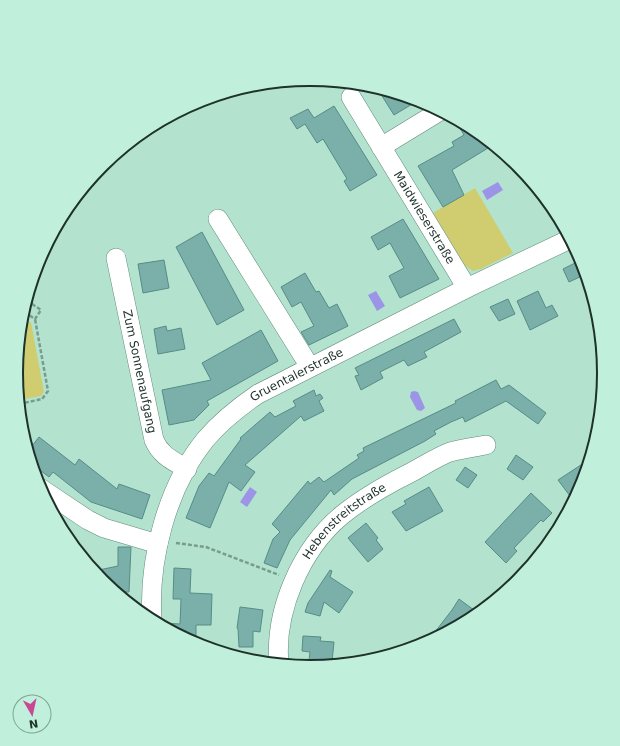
<svg xmlns="http://www.w3.org/2000/svg" width="620" height="746" font-family="'DejaVu Sans',sans-serif">
<rect width="100%" height="100%" fill="#b3e3ce"/>
<g fill="#cfcd70">
<path d="M475,188L513,253L481,269L473,271L465,266L433,213Z"/>
<path d="M31,322L44,392L41,396L19,400L18,393L21,392L17,367L21,324Z"/>
</g>
<g fill="#9c94e7">
<path d="M498,182L503,190L487,200L482,191Z"/>
<path d="M376,291L385,306L377,311L368,295Z"/>
<path d="M414,391L418,392L425,408L421,411L417,410L410,397L411,392Z"/>
<path d="M250,487L257,492L247,507L240,502Z"/>
</g>
<g fill="#7bb0aa" stroke="#578c86">
<path d="M377,88L388,91L419,100L394,115Z"/>
<path d="M334,106L377,175L350,191L344,181L347,179L323,139L317,143L305,124L297,129L290,118L308,109L314,118Z"/>
<path d="M454,118L474,129L493,145L452,170L464,195L443,207L418,166L454,146L452,142L464,135Z"/>
<path d="M403,219L439,279L400,298L389,276L404,268L390,243L378,250L371,237Z"/>
<path d="M202,232L244,310L217,325L176,247Z"/>
<path d="M164,260L169,288L143,293L138,264Z"/>
<path d="M579,261L586,274L569,282L563,269Z"/>
<path d="M305,273L316,292L319,291L329,308L337,304L348,326L309,345L301,332L314,326L301,302L292,307L281,287Z"/>
<path d="M538,291L546,308L552,305L558,316L530,330L517,301Z"/>
<path d="M508,299L515,314L499,321L490,307Z"/>
<path d="M454,319L461,332L424,352L427,357L408,366L404,360L380,372L383,378L361,390L355,376L359,375L355,368Z"/>
<path d="M166,326L167,331L181,328L185,349L158,354L154,329Z"/>
<path d="M261,330L278,361L207,401L209,405L194,420L169,425L162,390L211,380L202,363Z"/>
<path d="M496,380L501,389L509,385L546,413L538,424L506,401L465,422L463,417L451,422L434,431L436,434L425,441L352,479L334,495L331,490L290,540L277,568L264,563L273,539L280,532L272,524L308,481L310,484L319,477L324,482L359,458L357,455L364,451L363,448L456,403L455,401Z"/>
<path d="M314,390L316,396L320,394L323,398L319,401L324,411L304,421L301,416L245,465L255,472L241,491L229,482L210,528L186,518L199,486L209,473L214,476L241,439L240,438L270,412L275,417L296,406L293,401Z"/>
<path d="M39,437L75,465L79,459L117,489L119,484L150,495L142,519L91,502L53,472L49,477L32,464L28,451Z"/>
<path d="M516,455L533,467L523,480L507,469Z"/>
<path d="M590,459L582,486L576,496H570L558,480Z"/>
<path d="M465,467L477,475L468,488L456,480Z"/>
<path d="M429,487L443,511L406,531L392,512L406,504L404,501Z"/>
<path d="M531,493L552,513L543,522L541,520L514,548L517,551L506,563L485,542Z"/>
<path d="M366,523L378,538L376,540L383,549L368,562L348,538Z"/>
<path d="M118,547H131L129,592H116L102,581L94,571L118,566Z"/>
<path d="M174,568L191,569L190,593L212,594L211,625H196V644L162,625V623L180,624L181,599H173Z"/>
<path d="M330,570L332,571L330,577L353,592L339,613L324,602L320,616L305,612L308,603Z"/>
<path d="M459,599L478,613L428,641L452,610Z"/>
<path d="M240,607L263,610L260,632L253,631V647H239L238,629L237,628Z"/>
<path d="M303,636L321,637L320,641L334,642L332,662L309,660L310,652L302,651Z"/>
</g>
<g fill="none" stroke-linecap="round" stroke-linejoin="round">
<defs>
<g id="minor">
<path id="s1" d="M351,97L467,288"/>
<path d="M381,147L440,111"/>
<path d="M218,219L310,367"/>
<path id="s2" d="M116,258L154,440C161,456 172,460 187,469"/>
<path d="M40,488L88,520L104,528L158,544"/>
<path id="s3" d="M152,620C148,560 167,487 205,440C221,421 239,407 258,394L467,288L570,239"/>
<path id="s4" d="M279,664C274,611 301,549 342,515C363,498 386,485 410,473C423,466 437,457 450,452C462,449 475,447 486,445"/>
</g>
</defs>
<use href="#minor" stroke="#5f8b79" stroke-width="20"/>
<g stroke="#789c8d" stroke-width="2.5" stroke-dasharray="4 2" stroke-linecap="butt">
<path d="M29,290L32,304"/>
<path d="M32,304L41,310L35,319L26,313Z"/>
<path d="M19,404L42,399L48,391L35,319"/>
<path d="M176,543L206,547L279,575"/>
<path d="M501,595L530,560L550,542"/>
</g>
<use href="#minor" stroke="#fff" stroke-width="19"/>
</g>
<g text-anchor="middle" stroke-width="3" stroke-linejoin="round" paint-order="stroke">
<g font-size="12" fill="#1e312a" stroke="#c0f0db">
<text dy="4" stroke="none"><textPath href="#s1" startOffset="141">Maidwieserstraße</textPath></text>
<text dy="4" stroke="none"><textPath href="#s2" startOffset="116">Zum Sonnenaufgang</textPath></text>
<text dy="4" stroke="none"><textPath href="#s3" startOffset="305">Gruentalerstraße</textPath></text>
<text dy="4" stroke="none"><textPath href="#s4" startOffset="165">Hebenstreitstraße</textPath></text>
</g>
</g>
<path d="M0 0H620V746H0ZM23 373a287 287 0 1 1 574 0a287 287 0 1 1-574 0Z" fill="#c0f0db" fill-rule="evenodd"/>
<path fill="none" stroke="#1e312a" stroke-width="2" d="M23 373a287 287 0 1 1 574 0a287 287 0 1 1-574 0Z"/>
<g transform="translate(32 714) rotate(171)"><circle r="19" fill="#c0f0db" stroke="#7fa494"/>
<path d="M0-3L7 15L0 10L-7 15Z" fill="#c84894"/>
<text y="-6" font-size="11" font-weight="bold" text-anchor="middle" fill="#1e312a">N</text>
</g>
</svg>
